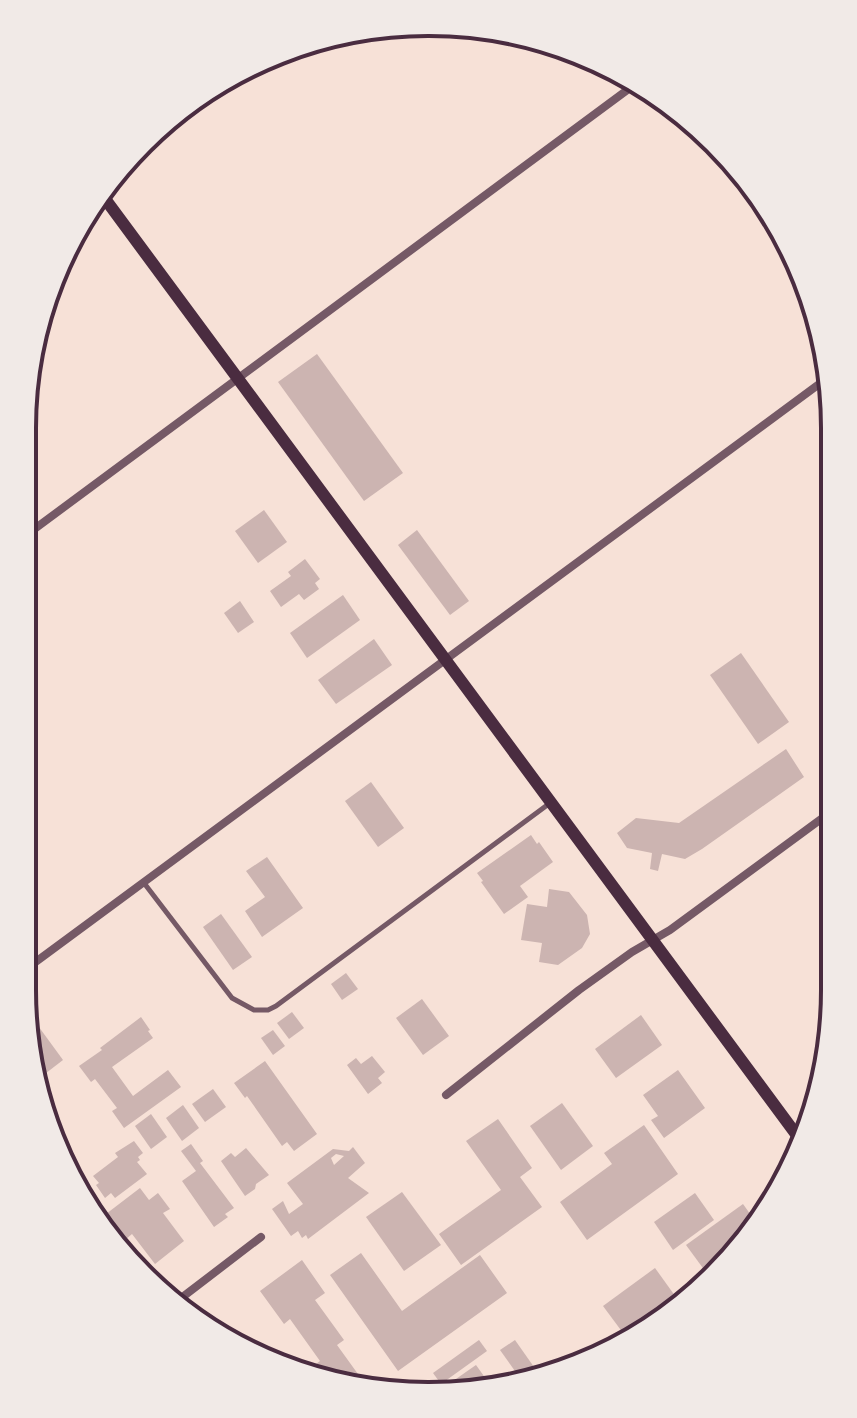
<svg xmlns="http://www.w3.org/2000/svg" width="857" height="1418" font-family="'Titillium Web',sans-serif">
<rect width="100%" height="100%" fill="#f7e1d7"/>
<g fill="#ccb4b1" fill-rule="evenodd">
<path d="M317,354L403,473L364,501L278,382Z"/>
<path d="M264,510L287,542L258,563L235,531Z"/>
<path d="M417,530L469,601L450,615L398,545Z"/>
<path d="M305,559L320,579L315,583L319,589L304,600L299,594L281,607L270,591L291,576L288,572Z"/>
<path d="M343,595L360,620L307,658L290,633Z"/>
<path d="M240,601L254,622L238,633L224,613Z"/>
<path d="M374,639L392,665L336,704L318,680Z"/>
<path d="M741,653L789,722L758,744L710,675Z"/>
<path d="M786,749L804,777L702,849L685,859L662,854L658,871L650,869L652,853L627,848L617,833L636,818L679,823Z"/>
<path d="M371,782L404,828L378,847L345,801Z"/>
<path d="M531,835L537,844L539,842L553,862L520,886L528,897L504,914L481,882L483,881L477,873Z"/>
<path d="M267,857L303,908L262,937L245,911L265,897L246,871Z"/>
<path d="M549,889L569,892L587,915L590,934L582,948L558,965L539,962L542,943L521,940L527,904L547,907Z"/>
<path d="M221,914L252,957L233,970L203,927Z"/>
<path d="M346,973L358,989L342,1000L331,984Z"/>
<path d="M422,999L449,1036L423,1055L396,1018Z"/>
<path d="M292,1012L304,1028L289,1039L277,1023Z"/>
<path d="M641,1015L662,1045L616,1078L595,1049Z"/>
<path d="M141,1017L150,1030L148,1031L153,1038L112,1067L133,1096L168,1070L181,1087L124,1128L112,1111L117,1108L95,1079L91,1082L79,1066L102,1050L100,1048Z"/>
<path d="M36,1023L63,1060L37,1080L28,1029Z"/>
<path d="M273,1030L285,1046L273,1055L261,1038Z"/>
<path d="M372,1056L385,1072L378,1078L382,1083L368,1094L347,1065L356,1058L361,1064Z"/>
<path d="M265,1061L317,1134L294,1151L287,1142L282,1146L247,1096L245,1098L234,1083Z"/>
<path d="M678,1070L705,1108L664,1138L651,1120L658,1116L643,1095Z"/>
<path d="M213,1089L226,1107L205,1122L192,1104Z"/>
<path d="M562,1103L593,1146L561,1170L530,1126Z"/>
<path d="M183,1105L199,1128L182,1141L166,1118Z"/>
<path d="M151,1114L167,1137L151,1149L135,1126Z"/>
<path d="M498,1119L532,1168L520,1177L542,1207L461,1265L439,1234L501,1190L466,1141Z"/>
<path d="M644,1125L678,1174L587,1240L560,1202L612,1164L604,1153Z"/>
<path d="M134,1141L143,1153L138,1157L140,1160L137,1162L147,1174L115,1198L111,1193L105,1198L96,1185L99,1183L93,1176L118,1157L115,1153Z"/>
<path d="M191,1144L203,1161L200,1163L234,1208L225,1214L228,1217L214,1227L182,1181L196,1171L181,1151Z"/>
<path d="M353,1147L365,1163L348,1178L369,1193L308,1239L306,1235L302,1238L298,1231L291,1236L272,1209L283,1201L289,1214L303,1204L287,1183L333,1149L349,1151ZM336,1154L344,1156L334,1165L331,1158Z"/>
<path d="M246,1148L269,1175L256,1184L255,1189L245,1196L221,1161L231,1153L235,1157Z"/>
<path d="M140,1188L149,1200L158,1193L170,1209L163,1213L184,1241L155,1264L132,1234L125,1240L106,1214Z"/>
<path d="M402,1192L441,1245L404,1271L366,1217Z"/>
<path d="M695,1193L714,1220L673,1250L654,1222Z"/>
<path d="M743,1204L758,1225L751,1237L721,1265L708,1275L686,1245Z"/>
<path d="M361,1253L402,1311L480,1255L507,1293L398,1371L330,1275Z"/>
<path d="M302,1260L325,1293L315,1300L344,1340L337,1345L363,1381L358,1384L307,1376L304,1373L320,1361L290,1319L284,1324L260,1291Z"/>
<path d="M655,1268L678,1300L626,1337L603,1306Z"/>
<path d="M479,1340L487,1351L441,1384L433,1373Z"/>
<path d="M515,1340L541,1377L522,1381L500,1350Z"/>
<path d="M476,1365L491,1386L433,1395Z"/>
</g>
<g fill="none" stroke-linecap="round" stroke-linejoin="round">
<path stroke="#755966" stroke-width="5" d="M144,883L232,998L254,1010H268L276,1006L550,803"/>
<g stroke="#755966" stroke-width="8">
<path d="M25,536L634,85"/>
<path d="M22,972L830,376"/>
<path d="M446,1095L579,990L632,952L670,930L832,811"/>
<path d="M176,1302L261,1237"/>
</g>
<path stroke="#4a2c40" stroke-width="12" d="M100,192L804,1145"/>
</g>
<path d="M0 0H857V1418H0ZM428 36H429A392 392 0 0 1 821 428V990A392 392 0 0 1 429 1382H428A392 392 0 0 1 36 990V428A392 392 0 0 1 428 36Z" fill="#f1eae7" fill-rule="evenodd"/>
<path fill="none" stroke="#4a2c40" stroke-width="4" d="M428 36H429A392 392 0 0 1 821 428V990A392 392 0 0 1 429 1382H428A392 392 0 0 1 36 990V428A392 392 0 0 1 428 36Z"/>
</svg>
